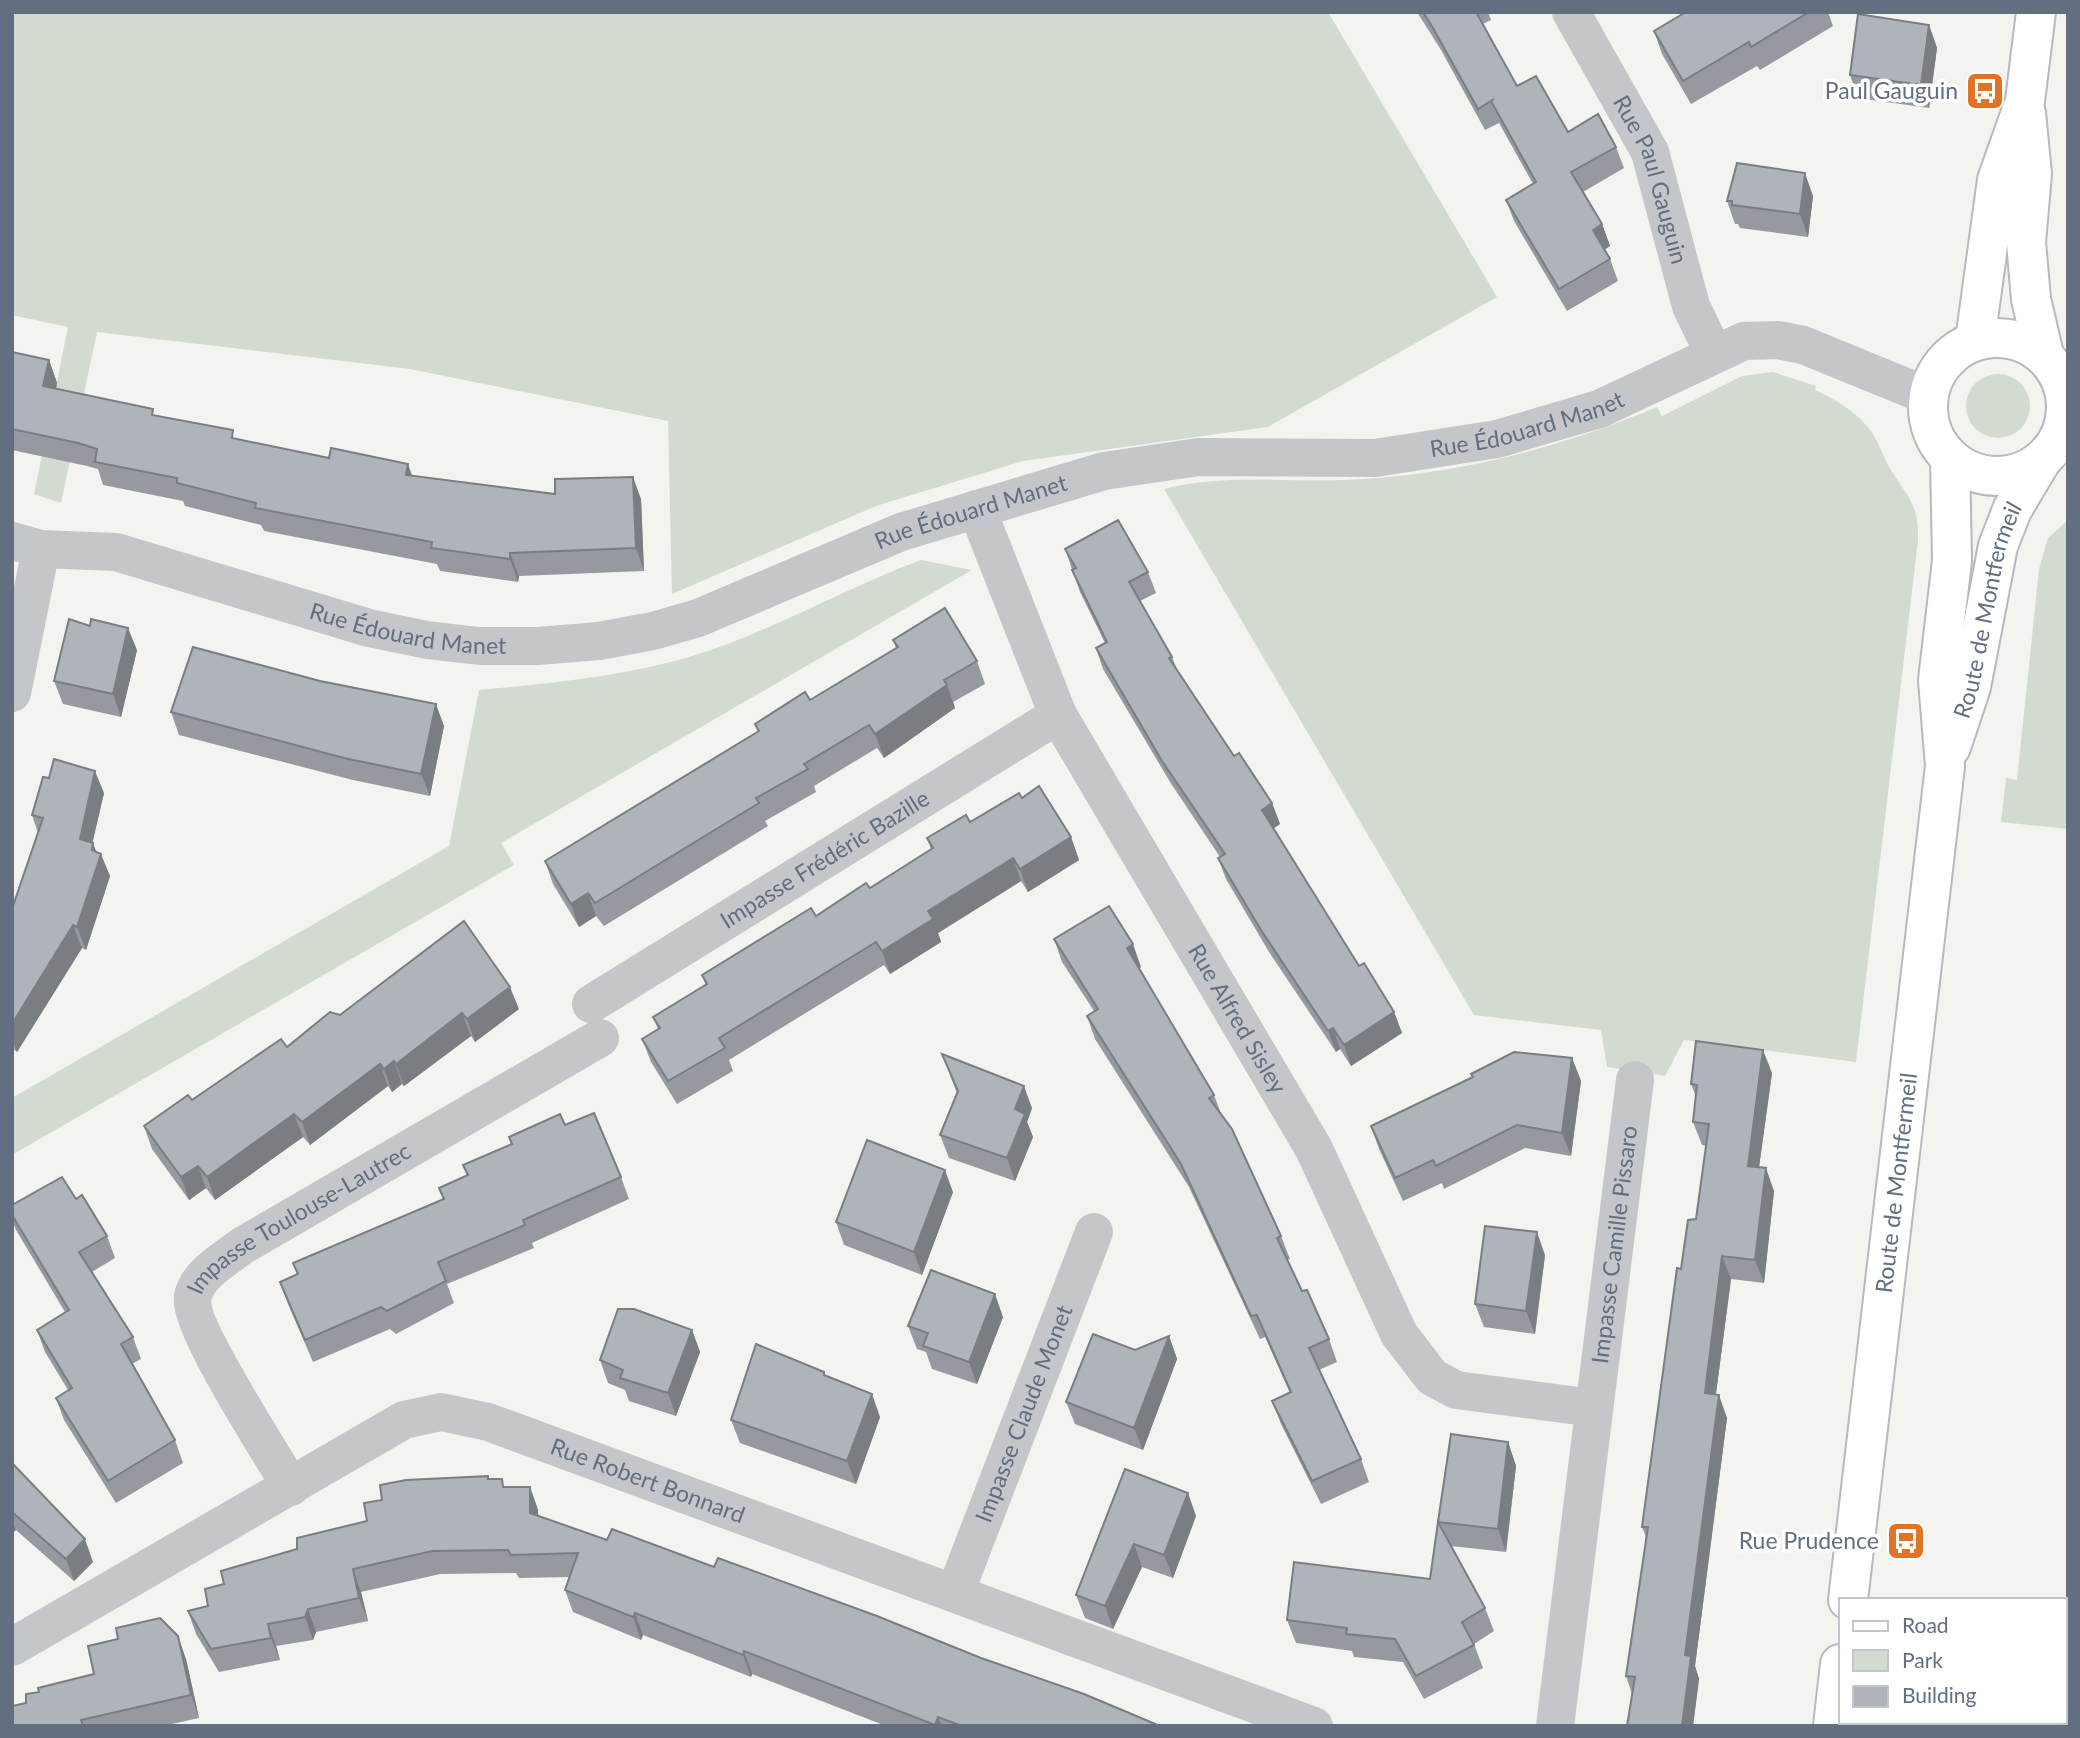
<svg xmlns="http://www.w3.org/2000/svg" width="2080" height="1738" font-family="Lato,sans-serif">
<rect width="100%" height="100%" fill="#f3f4f0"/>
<g fill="#d3dbd1">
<path d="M12,12H1328L1497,297L1268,427L1023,461L876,506L672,594L668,421L410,369L97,332L61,503L34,494L68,327L12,315Z"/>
<path d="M1773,372L1816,386L1815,390C1835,399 1859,413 1872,433C1879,443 1883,456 1889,467C1908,498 1919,503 1918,541L1856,1062L1684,1040L1665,1076L1607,1067L1601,1030L1474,1015L1164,489C1223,474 1284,482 1344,480C1454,476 1556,449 1657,407L1662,416L1742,376Z"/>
<circle cx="1998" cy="406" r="32"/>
<path d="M2068,520V829L2001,822L2006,778L2017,780L2039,569L2048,538Z"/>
<path d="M921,560L972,570L501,843L514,865L12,1155V1098L449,846L479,690C564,682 650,674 730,643C795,618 856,584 921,560Z"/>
</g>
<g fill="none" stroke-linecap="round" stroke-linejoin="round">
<defs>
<g id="secondary">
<path d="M2026,113L2032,174L2026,242L2031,299L2044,355"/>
<circle cx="1997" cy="407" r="69"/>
<path d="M1975,341L1997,180L2025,101L2036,12"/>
<path id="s9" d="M1951,747L1971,687L1998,546L2012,510L2041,461"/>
<path id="s10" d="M1848,1600L1945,766L1938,680L1952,561L1950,458"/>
<path d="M1833,1726L1840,1664"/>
</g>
</defs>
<use href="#secondary" stroke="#b6b9be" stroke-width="42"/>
<g stroke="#c4c6ca" stroke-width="38">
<path id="s1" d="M1571,12L1650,152L1691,306L1714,354"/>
<path d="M2067,403H2068"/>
<path id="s2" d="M977,509L1058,715L1314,1149L1399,1334L1432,1377L1456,1390L1594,1408"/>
<path id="s3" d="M12,541L41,549L116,552L369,628L427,640L479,646H538L599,641L653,631L698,618L901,532L1104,471L1199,457L1375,458L1497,439L1599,409L1744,341L1778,340L1803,345L1928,396"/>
<path d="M12,693L41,549"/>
<path id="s4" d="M591,1004L1058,715"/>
<path id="s5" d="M291,1487C273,1456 186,1323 193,1296C198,1274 225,1259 242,1246L600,1038"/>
<path id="s6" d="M955,1593L1094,1232"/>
<path id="s7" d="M12,1647L404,1420L441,1412L488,1422L1314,1726"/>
<path id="s8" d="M1555,1726L1635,1080"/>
</g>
<use href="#secondary" stroke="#fff" stroke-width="38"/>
</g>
<g fill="#969aa0">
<path d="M1417,12H1488L1491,20L1483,24L1517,86L1568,132L1616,147L1624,168L1583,192L1602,224L1610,246L1605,249L1610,259L1618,281L1567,311L1514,221L1506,200L1533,184L1499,123L1485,130L1441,50Z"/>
<path d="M1686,12H1828L1833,26L1760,70L1757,66L1691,104L1662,54L1654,31Z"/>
<path d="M1929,25L1937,48L1929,108L1858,98L1850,75Z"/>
<path d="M1813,196L1808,237L1740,228L1738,224H1735L1727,201Z"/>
<path d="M12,352L49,360L57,383L56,388L236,439L412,476L555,494L641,499L644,571L519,576L518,582L440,571L437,564L264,531L261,525L185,506L183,501L103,485L98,469L87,466L12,450Z"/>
<path d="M1065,549L1148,572L1156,593L1140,601L1172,657L1177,669L1234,756L1272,803L1280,824L1273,829L1359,966L1394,1012L1402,1033L1351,1066L1340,1049L1336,1052L1269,952L1226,879L1218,858L1220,857L1170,782L1103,669L1096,648L1105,643L1080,592Z"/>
<path d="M893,640L977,661L985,684L953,702L955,708L884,758L877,748L814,786L816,792L765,821L768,826L604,926L596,916L579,927L553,884L545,861L758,732L755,724L810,700L896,648Z"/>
<path d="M137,650L121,717L63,704L54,681Z"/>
<path d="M171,712L444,726L430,796L353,780L179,735Z"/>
<path d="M104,793L92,843L110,876L86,950L82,948L17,1052L12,1048V909L38,833L32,815Z"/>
<path d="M1022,798L1071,837L1079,860L1028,892L1021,881L938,933L941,942L890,974L884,965L729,1060L733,1071L677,1104L651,1062L642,1039L658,1029L653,1017L706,985L702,975L870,888L931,849L927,838L970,822Z"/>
<path d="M1054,939L1141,967L1139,968L1214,1095L1222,1116L1281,1236L1290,1259L1287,1260L1302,1291L1329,1339L1337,1362L1319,1370L1361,1459L1369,1482L1321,1504L1281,1424L1272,1401L1290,1393L1265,1337L1260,1339L1189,1187L1095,1039L1087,1016L1094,1011L1062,962Z"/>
<path d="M519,1009L475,1042L471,1036L404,1086L402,1084L392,1092L388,1086L310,1145L303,1137L215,1200L206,1188L189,1200L152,1149L144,1126L192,1100L287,1047L340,1015Z"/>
<path d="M942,1054L1032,1108L1027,1122L1033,1137L1015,1181L949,1158L940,1135L957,1093Z"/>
<path d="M1572,1058L1581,1081L1571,1156L1525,1148L1444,1189L1442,1183L1403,1201L1379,1149L1371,1126Z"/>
<path d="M1772,1073L1759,1167L1774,1191L1764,1283L1731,1279L1716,1394L1727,1418L1695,1666L1699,1679L1693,1726H1627L1632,1694L1626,1676L1646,1537L1642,1527L1681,1269L1696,1219L1706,1146L1702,1145L1693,1122L1696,1097L1691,1084Z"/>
<path d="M565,1125L621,1177L629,1199L532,1243L534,1248L447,1284L454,1303L396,1334L390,1329L313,1362L288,1304L280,1282L297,1274L293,1263L443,1199L439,1188L467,1176L463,1165Z"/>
<path d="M953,1192L922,1275L844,1245L836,1222Z"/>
<path d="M76,1199L107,1236L115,1258L92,1272L133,1337L141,1359L132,1364L175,1440L183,1463L116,1503L64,1420L56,1398L68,1390L45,1352L37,1330L65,1312L16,1230L12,1220V1205Z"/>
<path d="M1545,1255L1535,1334L1484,1327L1475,1304Z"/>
<path d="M1003,1317L977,1384L932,1369L926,1352L917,1349L908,1326Z"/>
<path d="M692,1330L700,1352L676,1416L629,1401L625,1390L608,1383L600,1360Z"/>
<path d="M1169,1336L1177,1359L1143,1450L1075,1424L1066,1402Z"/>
<path d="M825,1375L880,1417L856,1484L740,1443L731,1420Z"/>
<path d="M1508,1442L1516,1466L1506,1552L1451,1546L1485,1608L1494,1631L1474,1644L1483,1668L1424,1699L1403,1662L1354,1657L1352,1651L1296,1643L1287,1620L1430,1579L1438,1522Z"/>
<path d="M12,1463L93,1562L74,1581L16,1530L12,1533Z"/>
<path d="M1125,1469L1196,1516L1173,1578L1142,1567L1113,1629L1085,1618L1076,1595Z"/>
<path d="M488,1476L489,1479L505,1487H530L538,1510V1516L607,1540L714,1567L981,1658L1160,1726H886L752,1674L751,1677L643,1635L641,1640L573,1612L565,1590L570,1577L519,1578L516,1573L440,1574L361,1592L368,1621L316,1632L313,1640L276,1646L280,1660L219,1672L196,1634L188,1611L208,1606L224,1584L297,1549L367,1521L382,1500Z"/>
<path d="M186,1659L199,1718L163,1726H12L26,1703L39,1692Z"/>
</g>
<g fill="#7a7d82">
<path d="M1929,25L1937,48L1929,108L1921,85Z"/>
<path d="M1805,173L1813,196L1808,237L1800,214Z"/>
<path d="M1602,224L1610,246L1601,252L1593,230Z"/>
<path d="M49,360L57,383L52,409L43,386Z"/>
<path d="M408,464L416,487L406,475Z"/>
<path d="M633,477L641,499L644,571L636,548Z"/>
<path d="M510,553L519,576L518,582L510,559Z"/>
<path d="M128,628L137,650L121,717L113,694Z"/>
<path d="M947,685L955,708L884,758L875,734Z"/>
<path d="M436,704L444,726L430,796L421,774Z"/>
<path d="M95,771L104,793L88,862L80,839Z"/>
<path d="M1272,803L1280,824L1269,831L1262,810Z"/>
<path d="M1071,837L1079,860L1028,892L1020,869Z"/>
<path d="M93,843L99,860L101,854L110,876L86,950L77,927Z"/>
<path d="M1013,858L1021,881L938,933L941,942L890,974L882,951L928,911Z"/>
<path d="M588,893L596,916L579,927L571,904Z"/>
<path d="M73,925L82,948L17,1052L12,1038V1024Z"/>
<path d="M1133,944L1141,967L1136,970L1127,948Z"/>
<path d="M510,987L519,1009L475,1042L467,1019Z"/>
<path d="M1394,1012L1402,1033L1351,1066L1344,1045Z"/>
<path d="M462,1013L471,1036L404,1086L396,1064Z"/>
<path d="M1333,1028L1340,1049L1336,1052L1328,1031Z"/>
<path d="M1763,1050L1772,1073L1756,1189L1748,1166Z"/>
<path d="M1572,1058L1581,1081L1571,1156L1562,1133Z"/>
<path d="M394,1061L402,1084L392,1092L384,1069Z"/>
<path d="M380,1064L388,1086L310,1145L302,1122Z"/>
<path d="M1024,1086L1032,1108L1027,1122L1033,1137L1015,1181L1007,1158L1015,1109Z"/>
<path d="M294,1114L303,1137L215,1200L207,1177Z"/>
<path d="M198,1166L206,1188L189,1200L181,1177Z"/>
<path d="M1766,1168L1774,1191L1764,1283L1755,1260Z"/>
<path d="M945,1170L953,1192L922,1275L914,1252Z"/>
<path d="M1537,1232L1545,1255L1535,1334L1526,1311Z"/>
<path d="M1722,1256L1731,1279L1713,1416L1705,1393Z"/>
<path d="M995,1294L1003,1317L977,1384L969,1362Z"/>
<path d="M692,1330L700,1352L676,1416L668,1393Z"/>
<path d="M1169,1336L1177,1359L1143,1450L1134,1428Z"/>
<path d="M872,1394L880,1417L856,1484L847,1461Z"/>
<path d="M1719,1395L1727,1418L1695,1666L1699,1679L1693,1726H1682L1685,1655Z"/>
<path d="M1508,1442L1516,1466L1506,1552L1498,1529Z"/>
<path d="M530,1487L538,1510L539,1536L530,1513Z"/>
<path d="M1188,1493L1196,1516L1173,1578L1164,1555Z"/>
<path d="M12,1521L16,1530L12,1533Z"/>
<path d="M85,1539L93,1562L74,1581L66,1559Z"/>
<path d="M1134,1544L1142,1567L1113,1629L1105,1606Z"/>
<path d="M353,1569L361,1592L368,1621L359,1598Z"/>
<path d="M308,1609L316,1632L313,1640L305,1617Z"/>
<path d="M635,1613L643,1635L641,1640L633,1617Z"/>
<path d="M268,1624L276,1646L280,1660L271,1638Z"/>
<path d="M178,1636L186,1659L199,1718L191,1695Z"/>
<path d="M744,1651L752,1674L751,1677L743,1655Z"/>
<path d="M938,1717L942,1726H935Z"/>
</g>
<g fill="#afb3ba" stroke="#7a7d82" stroke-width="2">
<path d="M1423,12H1476L1517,86L1536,76L1568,132L1598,114L1616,147L1571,172L1602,224L1593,230L1610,259L1559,289L1506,200L1536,182L1491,101L1494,99L1478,109L1433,28Z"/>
<path d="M1686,12H1809L1751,47L1749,42L1683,81L1654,31Z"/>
<path d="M1858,14L1929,25L1921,85L1850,75Z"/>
<path d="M1737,163L1805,173L1800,214L1732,205V201H1727Z"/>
<path d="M12,352L49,360L43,386L153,409L152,415L233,430L232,438L329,458L331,448L408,464L406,475L555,494V479L633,477L636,548L510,553V559L431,548L432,542L255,508L256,503L177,483V478L95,462L97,449L78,443L12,429Z"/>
<path d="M1118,520L1148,572L1129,582L1172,657L1169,658L1234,756L1239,753L1272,803L1262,810L1359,966L1364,963L1394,1012L1344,1045L1333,1028L1328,1031L1261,930L1218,858L1225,854L1162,761L1096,648L1107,642L1072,570L1076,568L1065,549Z"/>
<path d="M945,608L977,661L944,680L947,685L875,734L869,725L804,764L808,769L756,798L759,803L595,903L588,893L571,904L545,861L759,731L755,724L805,692L810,700L898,647L893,640Z"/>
<path d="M69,619L90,626L91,619L128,628L113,694L54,681Z"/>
<path d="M193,647L320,681L436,704L421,774L344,758L171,712Z"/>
<path d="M54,759L95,771L80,839L93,843L92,850L101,854L77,927L73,925L12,1024V909L43,818L32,815L43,777L49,778Z"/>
<path d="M1039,786L1071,837L1020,869L1013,858L928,911L933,919L882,951L876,942L719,1038L725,1048L668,1081L642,1039L660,1028L653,1017L707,984L702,975L811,908L816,916L866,883L870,888L933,848L927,838L966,815L970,822L1019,793L1022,798Z"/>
<path d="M1109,906L1133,944L1127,948L1214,1095L1209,1098L1232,1129L1281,1236L1277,1238L1302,1291L1307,1290L1329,1339L1309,1348L1361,1459L1312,1481L1272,1401L1291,1392L1257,1315L1251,1316L1181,1164L1087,1016L1098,1009L1054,939Z"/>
<path d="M464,921L510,987L467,1019L462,1013L396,1064L394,1061L384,1069L380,1064L302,1122L294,1114L207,1177L198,1166L181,1177L144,1126L188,1095L192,1100L281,1039L287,1047L330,1012L340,1015Z"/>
<path d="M1696,1041L1763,1050L1748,1166L1766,1168L1755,1260L1722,1256L1705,1393L1719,1395L1685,1655L1691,1656L1682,1726H1627L1635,1677L1626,1676L1648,1527H1642L1677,1268L1681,1269L1688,1220L1696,1219L1709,1124L1693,1122L1697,1085L1691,1084Z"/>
<path d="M1514,1052L1572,1058L1562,1133L1517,1125L1436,1166L1433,1160L1395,1178L1371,1126L1473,1077L1471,1074Z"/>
<path d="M942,1054L1024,1086L1015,1109L1025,1114L1007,1158L940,1135L958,1091Z"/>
<path d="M594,1113L621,1177L523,1220L525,1225L438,1262L446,1281L387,1311L381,1307L305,1340L280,1282L298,1274L293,1263L444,1199L439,1188L468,1175L463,1165L512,1144L509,1137L560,1114L565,1125Z"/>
<path d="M867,1140L945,1170L914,1252L836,1222Z"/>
<path d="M62,1177L76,1199L82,1195L107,1236L79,1252L133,1337L121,1344L175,1440L108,1481L56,1398L72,1388L37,1330L69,1310L12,1215V1205Z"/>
<path d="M1485,1226L1537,1232L1526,1311L1475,1304Z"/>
<path d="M931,1270L995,1294L969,1362L923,1346L928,1333L908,1326Z"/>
<path d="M618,1309H634L692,1330L668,1393L620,1378L623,1370L600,1360Z"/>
<path d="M1093,1334L1135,1350L1169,1336L1134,1428L1066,1402Z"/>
<path d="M756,1344L824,1372V1375L872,1394L847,1461L731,1420Z"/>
<path d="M1451,1434L1508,1442L1498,1529L1438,1522Z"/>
<path d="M12,1463L85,1539L66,1559L12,1512Z"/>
<path d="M1125,1469L1188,1493L1164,1555L1134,1544L1105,1606L1076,1595Z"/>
<path d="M488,1476V1479H502L503,1487H530V1513L607,1540L612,1529L714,1567L718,1558L877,1616L981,1658L1084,1694L1160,1726H962L938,1717L935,1725L744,1651L743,1655L635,1613L633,1617L565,1590L578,1553L511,1555L508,1550L432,1551L353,1569L359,1598L308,1609L305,1617L268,1624L271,1638L211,1649L188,1611L208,1606L205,1589L224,1584L221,1571L297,1549V1538L367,1521L364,1503L382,1500L380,1485L406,1480Z"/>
<path d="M1438,1522L1485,1608L1462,1622L1474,1645L1416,1676L1395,1639L1346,1634L1347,1628L1287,1620L1294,1562L1430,1579Z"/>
<path d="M160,1618L178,1636L191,1695L81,1720L83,1726H12V1706L26,1703V1694L39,1692L38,1688L94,1674L88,1646L118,1639L116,1628Z"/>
</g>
<defs>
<symbol id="bus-square" viewBox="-11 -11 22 22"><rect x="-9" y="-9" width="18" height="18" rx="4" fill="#e07424" stroke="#fff"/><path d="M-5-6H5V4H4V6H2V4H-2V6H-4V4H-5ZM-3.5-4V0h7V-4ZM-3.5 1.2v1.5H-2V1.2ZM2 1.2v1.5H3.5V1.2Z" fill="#fff"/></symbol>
</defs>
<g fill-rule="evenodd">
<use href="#bus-square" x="1963" y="69" width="44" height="44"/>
<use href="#bus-square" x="1884" y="1519" width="44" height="44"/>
</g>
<g text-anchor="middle" stroke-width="7" stroke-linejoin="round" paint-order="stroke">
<g font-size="23" fill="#636e81" stroke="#fff" text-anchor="end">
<text x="1958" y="99">Paul Gauguin</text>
<text x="1879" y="1549">Rue Prudence</text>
</g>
<g font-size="23" fill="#636e81" stroke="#fff">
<text dy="8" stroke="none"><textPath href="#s1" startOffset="187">Rue Paul Gauguin</textPath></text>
<text dy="8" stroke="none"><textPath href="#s3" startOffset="1563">Rue Édouard Manet</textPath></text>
<text dy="8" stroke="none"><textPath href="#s3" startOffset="996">Rue Édouard Manet</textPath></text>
<text dy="8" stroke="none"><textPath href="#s9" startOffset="142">Route de Montfermeil</textPath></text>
<text dy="8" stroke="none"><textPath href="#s3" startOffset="408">Rue Édouard Manet</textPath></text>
<text dy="8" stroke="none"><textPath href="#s4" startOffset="275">Impasse Frédéric Bazille</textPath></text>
<text dy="8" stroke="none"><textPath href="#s2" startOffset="574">Rue Alfred Sisley</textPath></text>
<text dy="8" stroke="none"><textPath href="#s10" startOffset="420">Route de Montfermeil</textPath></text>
<text dy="8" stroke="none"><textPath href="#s5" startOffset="350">Impasse Toulouse-Lautrec</textPath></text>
<text dy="8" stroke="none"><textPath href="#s8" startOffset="485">Impasse Camille Pissaro</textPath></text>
<text dy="8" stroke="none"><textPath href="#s6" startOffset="192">Impasse Claude Monet</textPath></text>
<text dy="8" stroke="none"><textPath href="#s7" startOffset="709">Rue Robert Bonnard</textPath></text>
</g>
</g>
<rect width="2080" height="1738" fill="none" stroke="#636e81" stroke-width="28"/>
<rect x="1839" y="1598" width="228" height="126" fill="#ffffff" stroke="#c1c5cd" stroke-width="2"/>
<rect x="1853" y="1621" width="35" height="10" fill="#ffffff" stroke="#c1c5cd" stroke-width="2"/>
<text x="1902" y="1633" font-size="21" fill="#636e81">Road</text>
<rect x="1853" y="1650" width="35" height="21" fill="#d3dbd1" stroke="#c1c5cd" stroke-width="2"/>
<text x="1902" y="1668" font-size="21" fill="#636e81">Park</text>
<rect x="1853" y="1686" width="35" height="21" fill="#afb3ba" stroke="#c1c5cd" stroke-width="2"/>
<text x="1902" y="1703" font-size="21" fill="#636e81">Building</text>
</svg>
